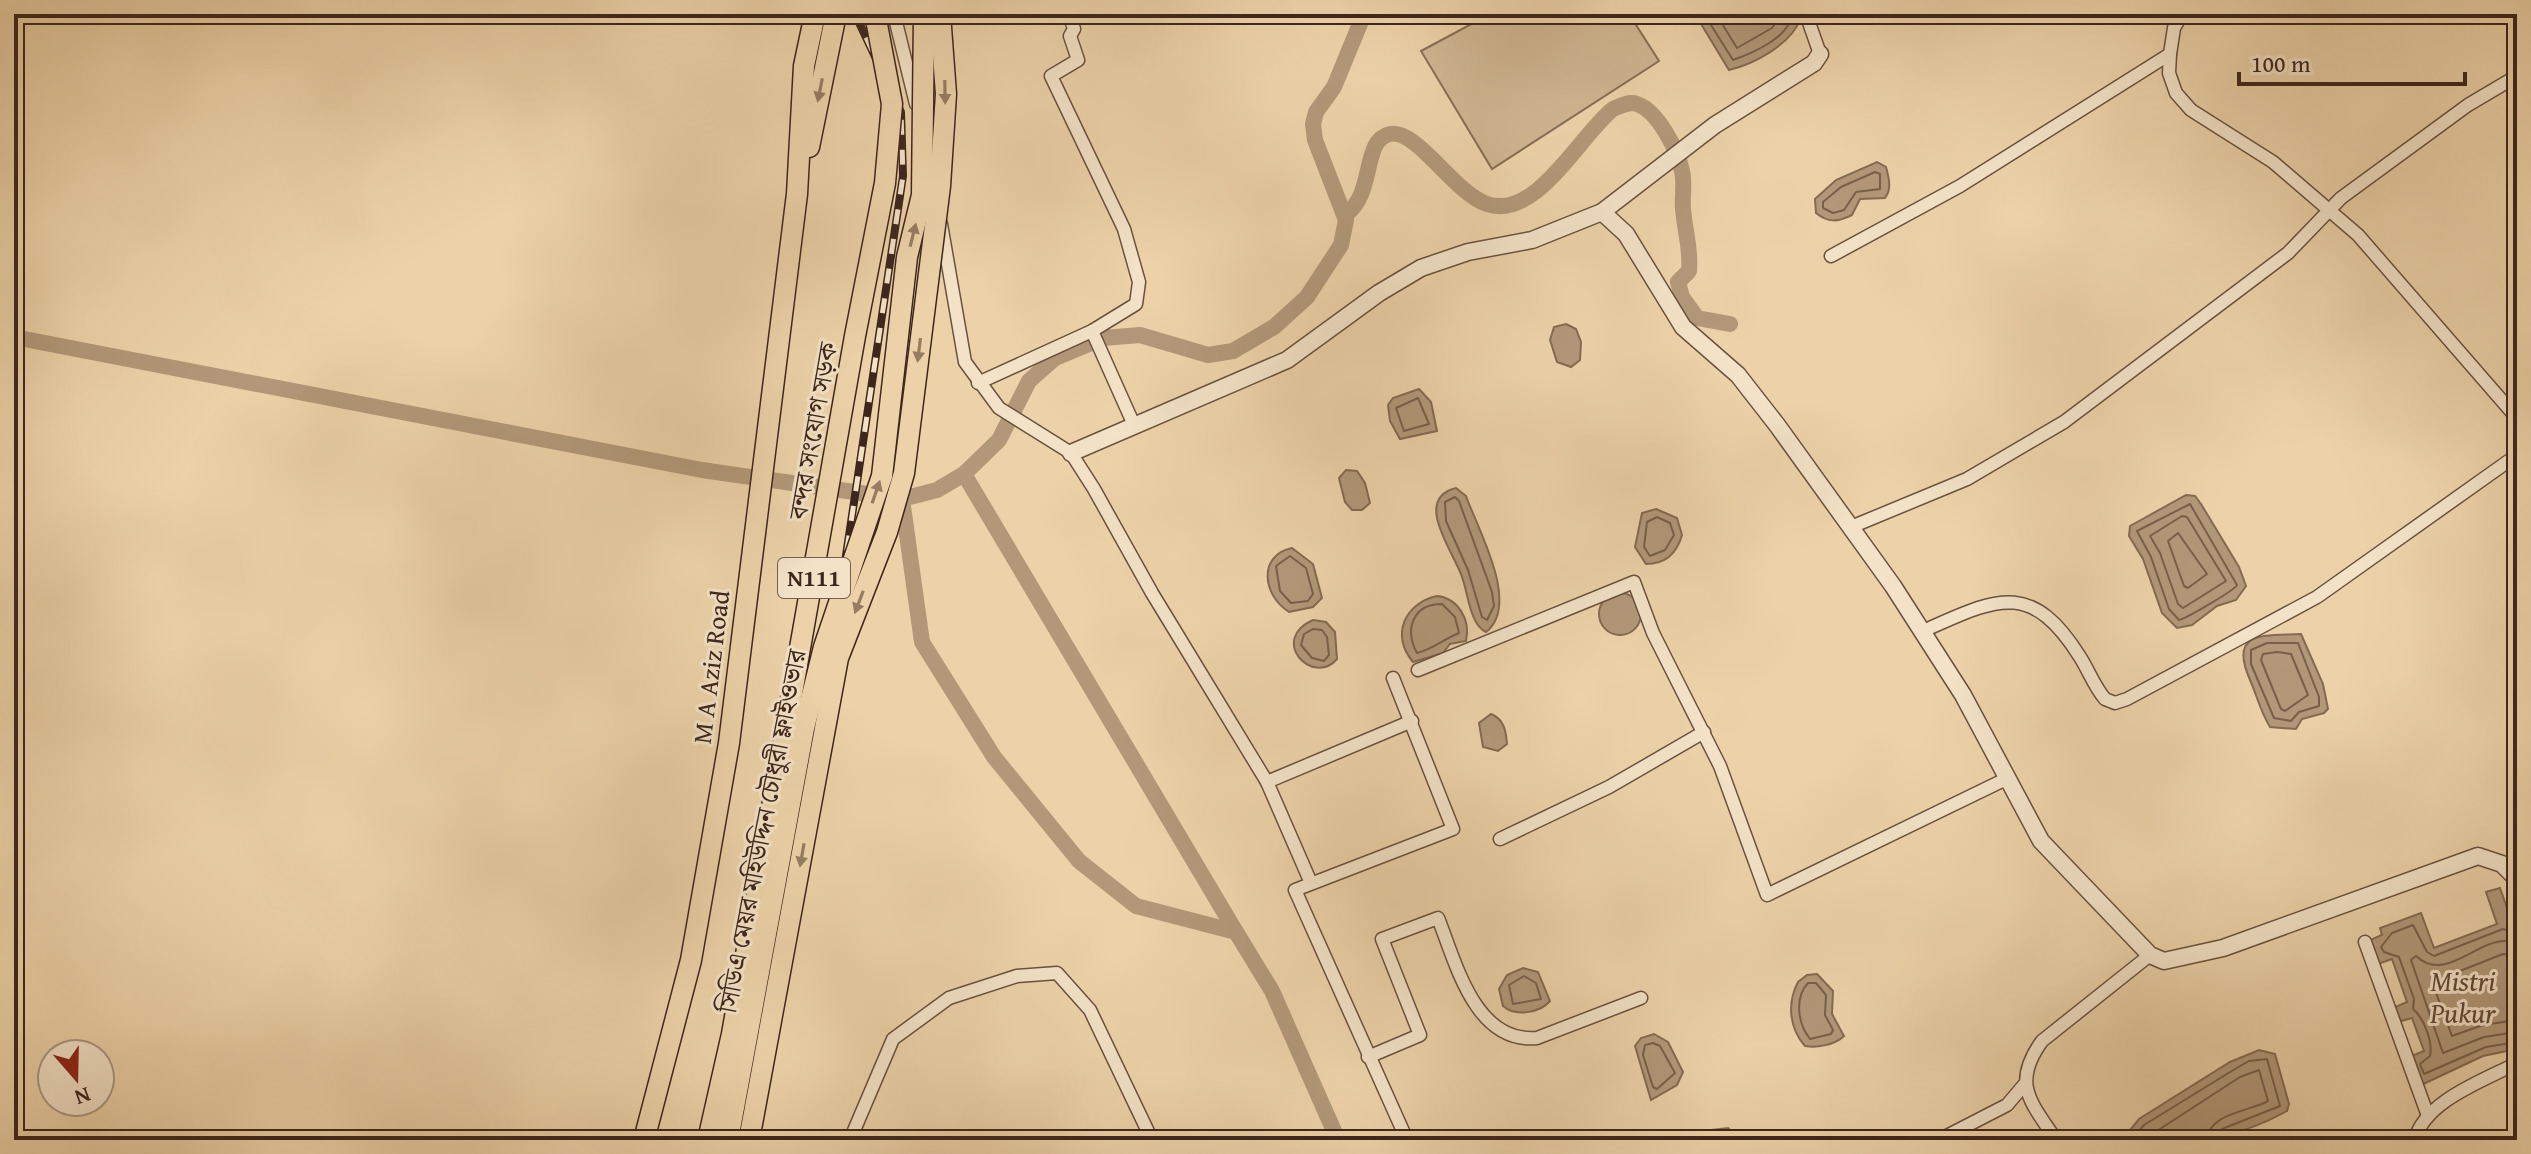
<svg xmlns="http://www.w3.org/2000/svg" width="2531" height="1154" font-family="'Gentium Book Plus','Noto Serif Bengali',serif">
<rect width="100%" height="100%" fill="#edd2a9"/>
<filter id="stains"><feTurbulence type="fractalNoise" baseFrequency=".0025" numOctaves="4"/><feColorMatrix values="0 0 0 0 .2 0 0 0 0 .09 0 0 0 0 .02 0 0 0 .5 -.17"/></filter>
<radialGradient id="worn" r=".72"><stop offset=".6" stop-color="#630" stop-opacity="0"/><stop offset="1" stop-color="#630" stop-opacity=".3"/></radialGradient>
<path fill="#cfb591" stroke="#866e57" stroke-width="2" d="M1490,14H1629L1659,61L1492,169L1421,51Z"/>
<g fill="#b29879" stroke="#846a54" stroke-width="2">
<path d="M1695,14H1799L1800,20C1790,45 1754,64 1729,70Z"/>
<path d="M1877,162L1886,167C1889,178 1892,189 1885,198L1860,199L1852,215C1838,222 1828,223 1816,213L1815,199L1836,180Z"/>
<path d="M1566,324L1576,329L1581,342L1580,360L1571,367L1557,362L1550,340L1554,327Z"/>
<path d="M1419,389L1431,402L1437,431L1400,439L1390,421L1388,405L1393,398Z"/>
<path d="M1346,470L1357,471L1365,483L1370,503L1362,510H1352L1345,502L1339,478Z"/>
<path d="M1456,488L1466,496C1478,530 1521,605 1486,632C1470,625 1468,593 1462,577C1454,552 1412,499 1456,488Z"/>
<path d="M2186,495L2195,496L2201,504L2239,567L2246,586L2236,600L2217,606L2192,625L2177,628L2162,613L2143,559L2129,536L2130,526Z"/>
<path d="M1656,509L1677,518L1682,535C1677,553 1665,564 1646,564L1635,547L1642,513Z"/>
<path d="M1292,548L1313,564L1322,598L1313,607L1289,612C1262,595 1258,555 1292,548Z"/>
<circle cx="1620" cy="614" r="21"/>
<path d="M1437,596C1458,598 1471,620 1466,641L1450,644L1443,653L1413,662C1390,635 1405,603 1437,596Z"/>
<path d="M1313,620L1326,622L1335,632L1337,659C1313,687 1268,640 1313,620Z"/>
<path d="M2301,634L2323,684L2328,709L2324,713L2302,719L2296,729L2270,727C2261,713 2257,696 2250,680C2228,630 2264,636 2301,634Z"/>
<path d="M1491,714C1504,719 1506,731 1507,744L1498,751L1483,747L1479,723Z"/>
<path d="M2500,888L2517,936V1049L2483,1056L2419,1086L2409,1057L2424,1051L2412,1018L2398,1022L2393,1008L2407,1002L2392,959L2378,964L2370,940L2382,935L2380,928L2421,913L2434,948L2497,924L2486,892Z"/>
<path d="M1523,968L1538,972L1550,1001C1540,1013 1515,1017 1503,1006L1499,989L1507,975Z"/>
<path d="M1817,974L1833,991L1832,1014L1844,1036C1835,1045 1817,1048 1805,1046C1789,1028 1787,1003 1798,982L1807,975Z"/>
<path d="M1654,1034L1668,1042L1683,1072L1677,1085L1651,1100L1635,1046L1641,1038Z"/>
<path d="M2259,1050L2275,1054L2289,1104L2287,1111C2229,1144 2186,1140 2122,1140L2139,1119L2230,1062Z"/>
<path d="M1728,1128L1741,1140H1702L1712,1130Z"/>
</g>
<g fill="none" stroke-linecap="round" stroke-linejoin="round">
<g stroke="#785f4b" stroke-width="2">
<path d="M1704,14L1733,60C1753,53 1790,37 1792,14"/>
<path d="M1716,14L1737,48L1772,28L1782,14"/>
<path d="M1875,172L1880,174V189L1856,192L1844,210L1833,213L1823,208V202L1841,187Z"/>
<path d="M1418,398L1429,424L1404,431L1396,408Z"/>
<path d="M1455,497L1459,501L1492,592L1494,606L1487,620L1482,617L1468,570L1446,521L1445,502Z"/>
<path d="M2190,504L2237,585C2235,590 2187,618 2179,620L2169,609L2151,557L2137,531Z"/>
<path d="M2182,516L2187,517L2226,581L2183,608L2178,604L2160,553L2150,536Z"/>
<path d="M1657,517L1670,523L1674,535L1665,550L1650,556L1644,547L1647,522Z"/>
<path d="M2178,533L2207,574L2188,588L2184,586L2168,541Z"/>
<path d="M1290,556L1306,568L1313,594L1308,601L1291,603L1280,591L1276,566Z"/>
<path d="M1442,604L1455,617L1459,633C1444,639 1433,649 1417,653C1404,629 1413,604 1442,604Z"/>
<path d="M1313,629L1322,630L1327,637L1329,655L1324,661L1312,658L1301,645L1304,634Z"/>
<path d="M2267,643H2298L2319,697V706L2299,712L2291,721L2274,718L2251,664V650Z"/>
<path d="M2277,652L2291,654L2308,695L2285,711L2281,709L2261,660L2263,654Z"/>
<path d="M2517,933L2503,929L2434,956L2427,952L2413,925L2392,933L2381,947L2384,952L2399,957L2414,999L2413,1009C2424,1018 2433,1042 2430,1056L2420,1064L2424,1074L2486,1047L2517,1042"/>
<path d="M2517,943C2513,943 2509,941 2505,941C2475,941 2445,983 2416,956L2411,960L2443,1053L2484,1037L2517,1032"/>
<path d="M2517,955L2503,954L2432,982L2452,1036L2483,1025L2517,1020"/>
<path d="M1524,976L1536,983L1541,999L1513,1004L1509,985Z"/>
<path d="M1808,983H1816L1826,995L1825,1015L1833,1030L1831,1034L1810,1039C1798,1024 1794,998 1808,983Z"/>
<path d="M1653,1043L1660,1046L1675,1073L1657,1089L1653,1087L1643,1055L1645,1045Z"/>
<path d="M2131,1140L2144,1125L2235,1069L2249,1061L2267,1059L2280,1106L2222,1129L2217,1140"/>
<path d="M2143,1140L2240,1077L2259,1070L2268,1101C2248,1112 2209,1113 2207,1140"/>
</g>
<g stroke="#b29879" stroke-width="16">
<path d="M1345,215C1376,194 1361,140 1390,134C1416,128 1454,193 1487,204C1536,221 1580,135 1613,109C1620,106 1629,101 1637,104C1658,111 1678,151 1682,171C1685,183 1682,196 1683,209C1685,233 1691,246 1689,271L1678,282L1682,297L1697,318L1730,324"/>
<path d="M14,337L702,470L902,499L937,490L964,474L999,440L1029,381L1055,358L1103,338L1140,335L1208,355L1233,351L1274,327L1307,297L1341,245L1346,220L1315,140L1313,124L1316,112L1334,87L1364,14"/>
<path d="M964,474L1236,932"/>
<path d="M902,499L922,642L994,757L1079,861L1136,906L1236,932L1272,991L1338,1140"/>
</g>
<defs>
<g id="minor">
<path d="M894,14L916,104"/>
<path d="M1806,14L1820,54"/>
<path d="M2182,14L2174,28L2170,54L2169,73L2176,93L2191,110L2273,162L2358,235L2517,418"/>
<path d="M941,224L965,362L999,408L1071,453L1094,489L1152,593L1267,782L1311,883"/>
<path d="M1831,256L1960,186L2170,54"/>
<path d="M1092,331L1134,425"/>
<path d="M978,383L1092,331L1136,304L1139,282L1124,229L1051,76L1078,60L1070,36L1074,29L1069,14"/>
<path d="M1851,527L1967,479L2064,422L2288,253L2341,198L2468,105L2517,76"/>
<path d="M1923,631C1994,600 2030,577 2080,657C2089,671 2094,686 2105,699L2115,703L2127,699L2317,597L2517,455"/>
<path d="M1418,670L1634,582L1653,633L1720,766L1767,895L2006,779"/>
<path d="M1393,678L1453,829L1295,890L1407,1140"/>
<path d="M1267,782L1412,721"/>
<path d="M1500,839L1609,787L1704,732"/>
<path d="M2365,942L2428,1116"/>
<path d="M1368,1057L1420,1035L1382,939L1438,918C1456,963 1475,1044 1537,1038L1641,998"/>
<path d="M850,1140L893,1039L949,998L1017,976L1057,973L1090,1010L1152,1140"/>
<path d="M1939,1140L2007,1105L2024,1085"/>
<path d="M2056,1140C2031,1102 2011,1084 2042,1041L2150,955"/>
<path d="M2415,1140C2424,1101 2485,1080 2517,1063"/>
</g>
<g id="tertiary">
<path d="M1602,212L1626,234L1683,327L1738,375L1777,425L1893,586L1963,695L2041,841L2150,955L2164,961L2223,948L2478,856L2502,864L2517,879"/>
<path d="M1071,453L1287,360L1379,293L1421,268L1468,252L1532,240L1602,212L1715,125L1814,63L1820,54"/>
</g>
<g id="primary">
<path d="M809,147L836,14"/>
<path d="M644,1140L691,960L729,743L797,194L804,66L815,14"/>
</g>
</defs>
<use href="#minor" stroke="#6a5140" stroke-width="15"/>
<use href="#tertiary" stroke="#6a5140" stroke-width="19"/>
<use href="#primary" stroke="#3e261d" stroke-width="23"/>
<use href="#minor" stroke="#f3e2c7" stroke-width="12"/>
<use href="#tertiary" stroke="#f3e2c7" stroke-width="16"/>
<use href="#primary" stroke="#edd2a9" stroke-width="20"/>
<defs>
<path id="rail" d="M741,1140L774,1035L903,176L901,112L855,14"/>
</defs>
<use href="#rail" stroke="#3e261d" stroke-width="8"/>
<use href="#rail" stroke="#f3e2c7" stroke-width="5" stroke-dasharray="15" stroke-linecap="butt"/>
<defs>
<g id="trunk-bridge">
<path d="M708,1140L732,1034L855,336L885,183L892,104L875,14"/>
<path d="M728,1140L804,728L824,647L882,476L907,257L922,195L924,14"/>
<path d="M749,1140L838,658L887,532L904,473L940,186L946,94L940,14"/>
</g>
</defs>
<use href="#trunk-bridge" stroke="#3e261d" stroke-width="23" stroke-linecap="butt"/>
<use href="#trunk-bridge" stroke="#edd2a9" stroke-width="20"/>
</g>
<defs><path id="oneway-solid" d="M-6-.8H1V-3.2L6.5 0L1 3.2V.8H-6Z" transform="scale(2)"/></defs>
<g fill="#967c63">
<use href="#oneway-solid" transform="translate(820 90) rotate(101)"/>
<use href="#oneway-solid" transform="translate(945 92) rotate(89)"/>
<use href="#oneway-solid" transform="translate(913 235) rotate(-76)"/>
<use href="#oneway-solid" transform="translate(919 350) rotate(97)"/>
<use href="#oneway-solid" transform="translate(876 492) rotate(-71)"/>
<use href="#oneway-solid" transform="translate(859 602) rotate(111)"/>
<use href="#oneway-solid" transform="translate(802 855) rotate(100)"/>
</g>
<g text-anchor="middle" stroke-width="6" stroke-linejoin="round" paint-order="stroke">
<rect fill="#f3e2c7" stroke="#745e50" stroke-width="2" x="778" y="558" width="72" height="40" rx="6"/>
<g font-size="24" font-weight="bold" fill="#3e261d">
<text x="814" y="586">N111</text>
</g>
<g font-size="26" fill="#3e261d" stroke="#f3e2c7">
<text transform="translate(813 431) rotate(-80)" y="9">বন্দর সংযোগ সড়ক</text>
<text transform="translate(711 667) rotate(-83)" y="9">M A Aziz Road</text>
<text transform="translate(762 831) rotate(-79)" y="9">সিডিএ মেয়র মহিউদ্দিন চৌধুরী ফ্লাইওভার</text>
</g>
<g font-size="28" font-style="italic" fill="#614839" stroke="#f3e2c7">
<text x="2463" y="991">Mistri<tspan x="2463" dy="32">Pukur</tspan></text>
</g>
</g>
<rect width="2531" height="1154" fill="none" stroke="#edd2a9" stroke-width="48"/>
<rect x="16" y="16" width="2499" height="1122" fill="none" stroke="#3e261d" stroke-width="4"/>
<rect x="24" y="24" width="2483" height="1106" fill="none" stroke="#3e261d" stroke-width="2"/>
<g transform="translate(76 1078) rotate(160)"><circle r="38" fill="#f3e2c7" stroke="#ab9783" stroke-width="2"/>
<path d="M0-6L14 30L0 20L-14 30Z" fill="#8f2418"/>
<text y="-12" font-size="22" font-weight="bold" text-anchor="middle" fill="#3e261d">N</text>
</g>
<path d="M2239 72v12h226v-12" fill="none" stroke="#3e261d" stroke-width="4"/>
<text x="2251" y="72" font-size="24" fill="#3e261d" stroke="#f3e2c7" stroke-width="6" paint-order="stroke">100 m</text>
<rect width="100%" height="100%" filter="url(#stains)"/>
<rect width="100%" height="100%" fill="url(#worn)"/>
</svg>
